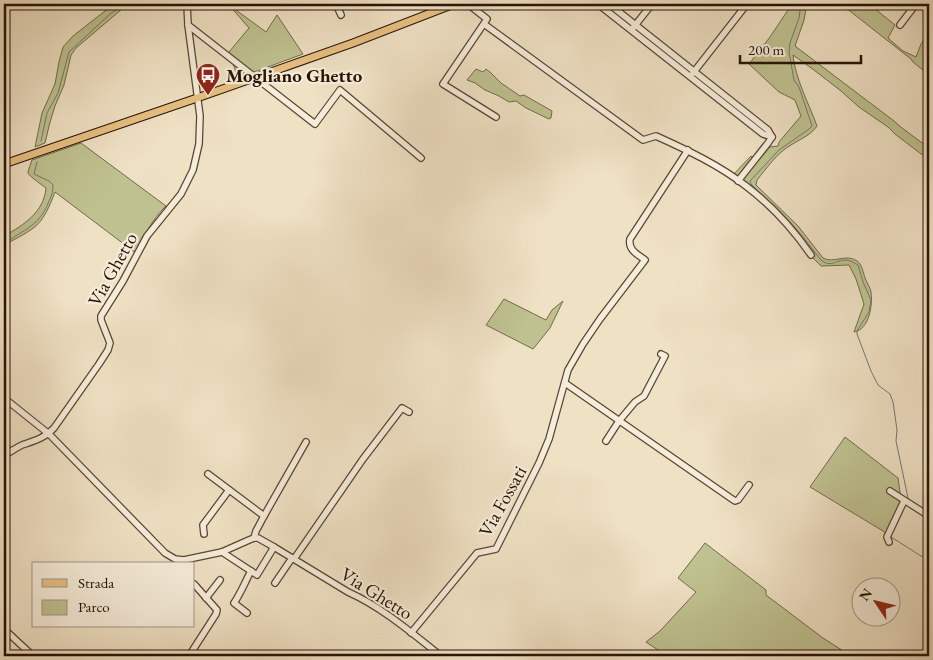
<svg xmlns="http://www.w3.org/2000/svg" width="933" height="660" font-family="'EB Garamond',serif">
<rect width="100%" height="100%" fill="#efe1c4"/>
<filter id="stains"><feTurbulence type="fractalNoise" baseFrequency=".004" numOctaves="4"/><feColorMatrix values="0 0 0 0 .2 0 0 0 0 .09 0 0 0 0 .02 0 0 0 .5 -.17"/></filter>
<radialGradient id="worn" r=".72"><stop offset=".6" stop-color="#630" stop-opacity="0"/><stop offset="1" stop-color="#630" stop-opacity=".3"/></radialGradient>
<g fill="#bfc190" stroke="#726a4a">
<path d="M114,4H128L76,48L71,55L64,85L55,106L50,122L45,143L35,147L42,113L55,84L59,62L63,47L73,36Z"/>
<path d="M792,4H807L804,20L795,46L894,121L902,128L929,148V160L895,134L888,127L859,107L841,91L814,70L793,55C795,78 809,104 817,126C810,136 800,139 791,145C777,153 767,168 757,180L756,185L798,226L823,258C834,264 846,253 857,261C862,264 863,272 865,278C867,283 870,287 871,292C873,305 869,330 854,332L864,304L856,279L849,265L821,266L807,252L780,216L731,177L751,156L758,161L770,147L778,146L779,142L801,116L795,100L779,92L749,64L770,37Z"/>
<path d="M841,4H869L895,25L888,38L903,51L916,57L921,44L925,38L929,41V75L913,62L911,59Z"/>
<path d="M229,5L266,32L277,15L303,54L238,78L229,52L249,28Z"/>
<path d="M476,69L483,72L486,69L491,73L501,83L520,96L524,95L552,111L551,118L549,119L526,108L516,101L509,102L499,96L485,90L475,83L467,80Z"/>
<path d="M81,143L166,206C152,219 144,236 137,254L55,192C50,205 44,221 32,229C23,236 13,239 4,246V236C24,225 44,212 46,188C42,185 29,176 28,173C28,170 31,163 32,160Z"/>
<path d="M504,299L546,320L552,310L563,301L550,328L533,349L486,325Z"/>
<path d="M845,437L898,478L901,499L904,501L887,535L883,531L810,487Z"/>
<path d="M705,543L766,590V595L823,638L851,656H667L646,642L660,631L696,592L678,578Z"/>
</g>
<g fill="none" stroke-linecap="round" stroke-linejoin="round">
<g stroke="#6f7874" stroke-width="1">
<path d="M41,141L47,113L58,93L69,52L110,14L125,4"/>
<path d="M764,197L751,184L750,181L779,150L809,129L812,126L799,87L794,80L789,52L790,43L799,18L801,4"/>
<path d="M770,203C790,219 805,240 821,260C831,268 835,260 846,260C850,260 854,263 858,265L863,282L871,300L869,312L857,331V334L871,371L878,385L890,394L893,402L897,430L896,441L908,498V500"/>
<path d="M4,244C24,229 40,226 49,201C52,195 53,191 53,185L49,181L34,174L37,162"/>
<path d="M4,264L8,271L4,283"/>
<path d="M891,535V537L929,561"/>
</g>
<defs>
<g id="minor">
<path d="M336,4L341,15"/>
<path d="M468,4L487,19L443,84L496,117"/>
<path d="M598,4L763,134L772,137"/>
<path d="M609,4L768,130L772,137"/>
<path d="M484,24L643,140L656,136C687,150 719,165 746,186C771,205 793,229 811,255"/>
<path d="M188,25L315,124L340,90L421,158"/>
<path d="M900,25L916,4"/>
<path d="M633,28L652,4"/>
<path d="M693,73L747,4"/>
<path d="M738,181L768,143L772,137"/>
<path d="M565,383L732,499L735,501L738,500L749,485"/>
<path d="M4,398L49,434L165,553L175,559L184,560L222,552L249,540L254,538H258L274,547L348,592C382,607 413,634 441,656"/>
<path d="M606,441L619,421L635,402L644,396L665,356L661,354"/>
<path d="M4,455C10,452 16,448 22,445C34,441 45,438 54,428L99,364L108,350L110,343L101,320V316L123,281L147,236L181,194L193,170L199,144L200,116L188,25L187,4"/>
<path d="M208,474L264,516"/>
<path d="M890,491L929,516"/>
<path d="M204,534L203,525L229,490"/>
<path d="M254,538L256,531L264,516L306,442"/>
<path d="M889,542L887,537L904,501"/>
<path d="M222,552L257,575L274,547"/>
<path d="M294,559L363,459L402,408L409,412"/>
<path d="M275,583L292,558"/>
<path d="M206,598L220,580"/>
<path d="M247,613L234,603C241,593 245,582 251,571"/>
<path d="M4,629L33,656"/>
<path d="M411,633L477,553L496,549L539,463L549,439L568,370L583,344L600,319L645,260C637,254 628,250 630,239L688,150"/>
<path d="M189,656L216,614L217,610L194,584"/>
</g>
<path id="major" d="M4,164L197,98L353,43L454,4"/>
</defs>
<use href="#minor" stroke="#584634" stroke-width="8"/>
<use href="#major" stroke="#261304" stroke-width="9"/>
<use href="#minor" stroke="#f5ecd9" stroke-width="5.5"/>
<use href="#major" stroke="#e8c082" stroke-width="7"/>
</g>
<defs>
<symbol id="bus-pin" viewBox="-11 -11 22 30"><path d="M0 17L-7.5 6A9.5 9.5 0 1 1 7.5 6Z" fill="#8f2418" stroke="#f5ecd9"/><path d="M-5-6H5V4H4V6H2V4H-2V6H-4V4H-5ZM-3.5-4V0h7V-4ZM-3.5 1.2v1.5H-2V1.2ZM2 1.2v1.5H3.5V1.2Z" fill="#fff"/></symbol>
</defs>
<g fill-rule="evenodd">
<use href="#bus-pin" x="194" y="61" width="28" height="38"/>
</g>
<g text-anchor="middle" stroke-width="4.5" stroke-linejoin="round" paint-order="stroke">
<g font-size="19" font-weight="bold" fill="#261304" stroke="#f5ecd9" text-anchor="start">
<text x="226" y="82">Mogliano Ghetto</text>
</g>
<g font-size="19" fill="#261304" stroke="#f5ecd9">
<text transform="translate(112 269) rotate(-61)" y="7">Via Ghetto</text>
<text transform="translate(502 501) rotate(-61)" y="7">Via Fossati</text>
<text transform="translate(377 593) rotate(32)" y="7">Via Ghetto</text>
</g>
</g>
<rect width="933" height="660" fill="none" stroke="#efe1c4" stroke-width="20"/>
<rect x="5" y="5" width="923" height="650" fill="none" stroke="#261304" stroke-width="2.5"/>
<rect x="10" y="10" width="913" height="640" fill="none" stroke="#261304"/>
<rect x="32" y="562" width="162" height="65" fill="#f5ecd9" stroke="#a29584"/>
<rect x="42" y="579" width="25" height="8" fill="#e8c082" stroke="#a29584"/>
<text x="78" y="588" font-size="15" fill="#261304">Strada</text>
<rect x="42" y="600" width="25" height="15" fill="#bfc190" stroke="#a29584"/>
<text x="78" y="612" font-size="15" fill="#261304">Parco</text>
<g transform="translate(876 602) rotate(305)"><circle r="24" fill="#f5ecd9" stroke="#a29584"/>
<path d="M0-4L9 19L0 12L-9 19Z" fill="#8f2418"/>
<text y="-8" font-size="14" font-weight="bold" text-anchor="middle" fill="#261304">N</text>
</g>
<path d="M740 55v8h121v-8" fill="none" stroke="#261304" stroke-width="2.5"/>
<text x="748" y="55" font-size="15" fill="#261304" stroke="#f5ecd9" stroke-width="4" paint-order="stroke">200 m</text>
<rect width="100%" height="100%" filter="url(#stains)"/>
<rect width="100%" height="100%" fill="url(#worn)"/>
</svg>
